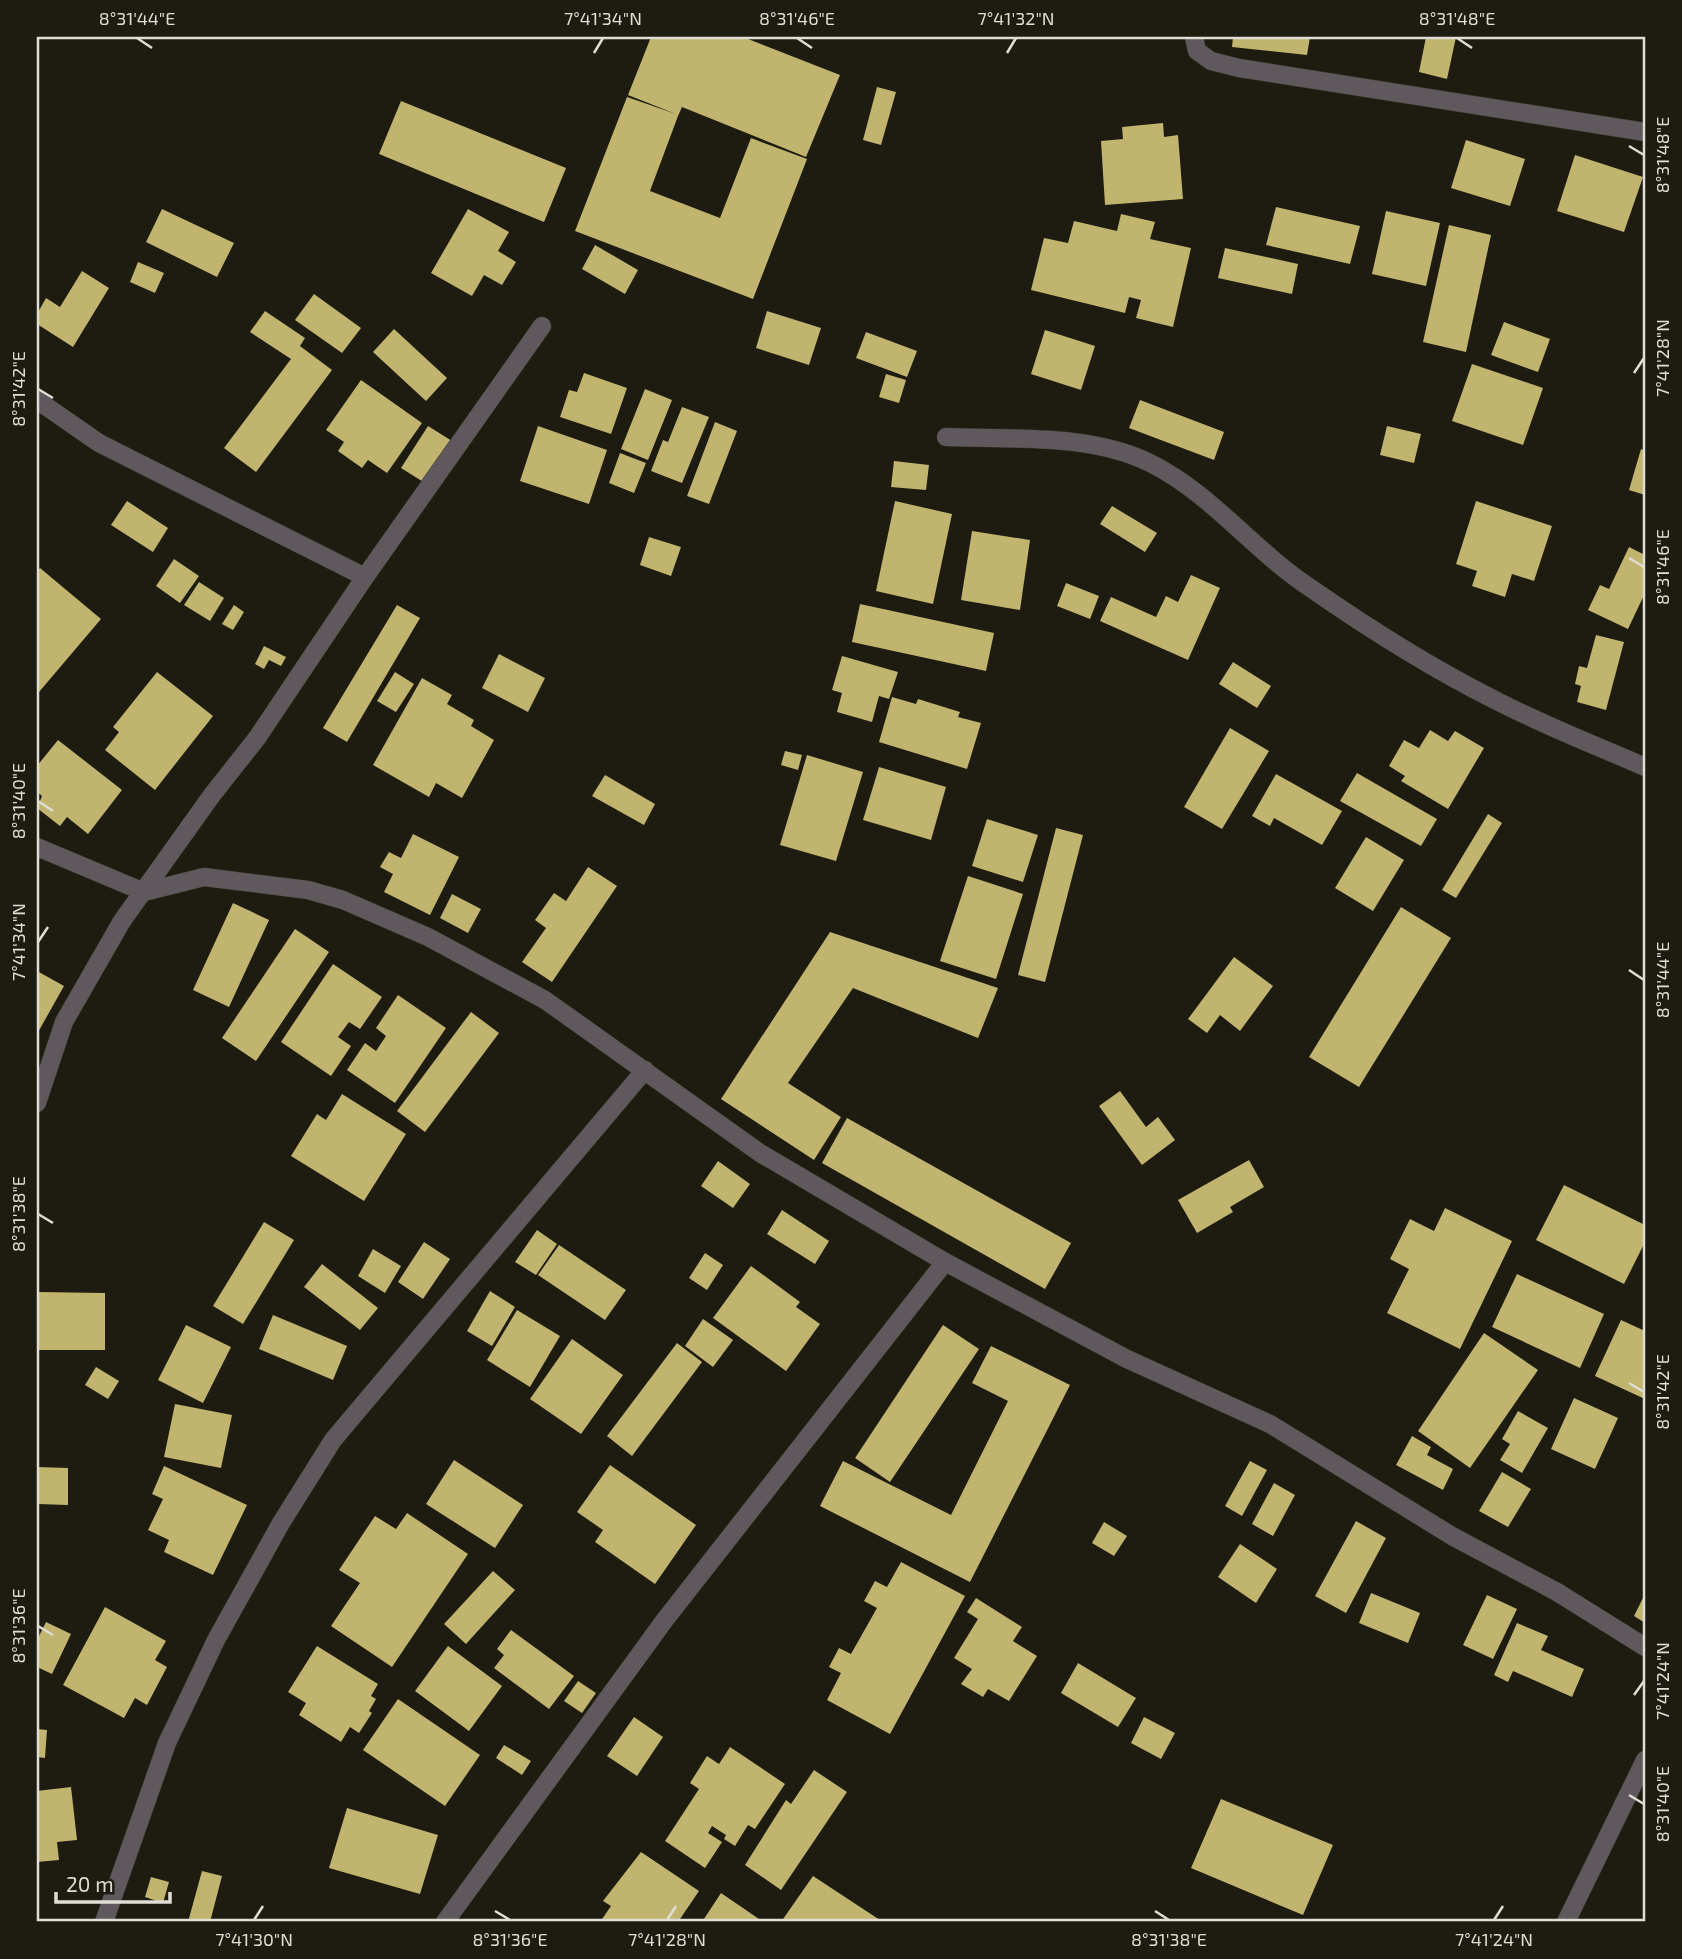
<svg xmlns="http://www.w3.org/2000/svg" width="1682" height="1959" font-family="'Exo 2',sans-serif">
<rect width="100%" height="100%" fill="#1e1c10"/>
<g fill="#c0b46e">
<path d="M651,37H743L840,75L806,157L682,107L678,116L650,191L720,218L751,138L807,159L753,299L575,231L627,97L676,114L628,95Z"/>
<path d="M1233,37H1310L1307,55L1232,47Z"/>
<path d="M1426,37H1456L1447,79L1419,72Z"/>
<path d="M877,87L896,92L881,145L863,140Z"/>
<path d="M401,101L566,168L544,222L379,154Z"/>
<path d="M1163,123L1164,137L1178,135L1183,199L1105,205L1101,141L1123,139L1122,127Z"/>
<path d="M1466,140L1525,159L1510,206L1451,188Z"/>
<path d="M1575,155L1643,177L1624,232L1557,211Z"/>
<path d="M1276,207L1360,226L1350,264L1266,245Z"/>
<path d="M162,209L234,243L217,277L146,242Z"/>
<path d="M468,209L509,232L498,251L516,262L502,285L484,275L472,296L431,273Z"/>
<path d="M1386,211L1440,223L1426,286L1372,274Z"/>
<path d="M1121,214L1155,222L1150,239L1191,248L1173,327L1136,318L1141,300L1129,297L1125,313L1031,290L1044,238L1068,243L1074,221L1117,231Z"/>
<path d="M1449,225L1491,235L1466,352L1423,342Z"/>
<path d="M595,245L638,270L625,294L582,269Z"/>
<path d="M1225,248L1298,264L1292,294L1218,278Z"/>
<path d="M138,262L164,273L155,293L130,282Z"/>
<path d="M82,271L109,288L73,347L37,324V314L46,298L60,307Z"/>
<path d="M314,294L361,328L342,353L295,320Z"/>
<path d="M265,311L305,338L300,346L332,370L256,472L224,448L291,359L250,332Z"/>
<path d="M767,311L821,328L809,365L756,348Z"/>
<path d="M1504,322L1550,339L1538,372L1491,355Z"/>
<path d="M394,329L447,378L426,401L373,352Z"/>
<path d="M1045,330L1095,346L1081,390L1031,374Z"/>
<path d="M866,332L917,351L907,377L856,358Z"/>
<path d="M1472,364L1543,388L1523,445L1452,421Z"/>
<path d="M584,373L627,388L611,434L560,417L569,390L577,392Z"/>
<path d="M886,374L906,380L899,403L879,397Z"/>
<path d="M361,380L422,423L387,473L368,460L362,468L338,451L344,442L326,430Z"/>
<path d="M645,389L672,400L648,460L621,449Z"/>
<path d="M1140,400L1224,432L1214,460L1129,428Z"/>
<path d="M682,407L709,417L682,483L651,471L663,440L668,442Z"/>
<path d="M715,422L737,431L709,504L687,496Z"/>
<path d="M428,426L452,441L425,483L401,468Z"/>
<path d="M538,426L607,450L589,504L520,481Z"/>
<path d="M1387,426L1421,434L1414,463L1380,455Z"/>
<path d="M1641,449L1645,451V495L1629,490Z"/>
<path d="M620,453L646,463L634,493L609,483Z"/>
<path d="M894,461L929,465L926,490L891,487Z"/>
<path d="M127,501L168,528L153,552L111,525Z"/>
<path d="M895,501L952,514L933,604L876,591Z"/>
<path d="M1476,501L1552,526L1534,581L1512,574L1505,597L1472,586L1477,571L1456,564Z"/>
<path d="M1112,506L1157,533L1145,552L1100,524Z"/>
<path d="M972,531L1030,540L1020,610L961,600Z"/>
<path d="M649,537L681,547L671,576L640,565Z"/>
<path d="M1629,547L1645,555V593L1628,629L1588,610L1600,585L1609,589Z"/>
<path d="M174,559L199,576L180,603L156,586Z"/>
<path d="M40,568L101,619L39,692L37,572Z"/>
<path d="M1191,575L1220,588L1188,660L1100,621L1111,597L1156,617L1166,596L1178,602Z"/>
<path d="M199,582L224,598L210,621L184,605Z"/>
<path d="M1066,583L1099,596L1090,619L1057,606Z"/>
<path d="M860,604L994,633L986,671L852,642Z"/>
<path d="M234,605L244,612L233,630L222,624Z"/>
<path d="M397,605L420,618L347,742L323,728Z"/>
<path d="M1596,635L1624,642L1606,710L1577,702L1581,686L1575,684L1579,666L1587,668Z"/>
<path d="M264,646L286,657L281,666L269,660L264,669L255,664Z"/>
<path d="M499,654L545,678L528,712L482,688Z"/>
<path d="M842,656L898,672L889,699L879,696L872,722L837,712L842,693L832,690Z"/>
<path d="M1233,662L1271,686L1257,708L1219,684Z"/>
<path d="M157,672L213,716L155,790L105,750L119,732L113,727Z"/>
<path d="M395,672L414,684L396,712L377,701Z"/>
<path d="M422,678L452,695L447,704L474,720L471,726L494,740L462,798L436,783L429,797L373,765Z"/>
<path d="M892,697L916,704L918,699L960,712L958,717L981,723L967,769L879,742Z"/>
<path d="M1230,728L1269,751L1222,829L1184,807Z"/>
<path d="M1430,730L1448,741L1455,731L1484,748L1448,809L1401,781L1405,776L1389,766L1404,740L1419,748Z"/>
<path d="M58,740L122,790L88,834L67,817L60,826L37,808L42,796L37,792V766Z"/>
<path d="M785,751L802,755L798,770L781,765Z"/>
<path d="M807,755L863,772L836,861L780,845Z"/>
<path d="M879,767L946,787L931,840L863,820Z"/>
<path d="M1357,773L1437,819L1421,846L1340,801Z"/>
<path d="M1276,774L1342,811L1322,845L1274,818L1270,826L1252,816Z"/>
<path d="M605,775L655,804L644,825L592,796Z"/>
<path d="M1488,814L1502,823L1456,898L1442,890Z"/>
<path d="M987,819L1038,835L1023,882L972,866Z"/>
<path d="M1056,828L1083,835L1045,982L1018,975Z"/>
<path d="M413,834L459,857L430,915L384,892L393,874L380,867L389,852L401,858Z"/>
<path d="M1366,837L1404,860L1373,911L1335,888Z"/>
<path d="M588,867L617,886L552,982L522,962L546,928L535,920L554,893L566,901Z"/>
<path d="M968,876L1023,894L996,979L940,961Z"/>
<path d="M452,894L481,909L468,933L440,918Z"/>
<path d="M233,903L269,920L229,1007L193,990Z"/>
<path d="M1401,907L1451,938L1359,1087L1309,1057Z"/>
<path d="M295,929L329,952L256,1061L222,1038Z"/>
<path d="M830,932L998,988L978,1038L853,988L788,1083L841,1117L814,1160L721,1099Z"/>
<path d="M1234,957L1273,986L1240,1031L1220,1015L1207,1033L1188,1019Z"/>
<path d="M333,964L382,997L360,1029L349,1022L338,1037L351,1046L331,1076L281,1042Z"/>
<path d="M37,971L64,986L37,1034Z"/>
<path d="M398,995L446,1028L395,1103L347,1070L365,1043L376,1051L386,1036L376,1028Z"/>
<path d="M471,1012L499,1033L425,1132L397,1111Z"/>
<path d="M1120,1091L1146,1127L1158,1117L1175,1140L1142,1165L1099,1106Z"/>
<path d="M342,1094L406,1134L364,1201L291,1156L317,1114L326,1120Z"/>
<path d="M847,1118L1071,1243L1045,1289L822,1163Z"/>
<path d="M1249,1160L1264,1187L1230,1207L1233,1212L1197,1233L1178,1200Z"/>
<path d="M718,1161L750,1184L733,1208L701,1186Z"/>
<path d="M1564,1185L1645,1225V1242L1624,1284L1536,1240Z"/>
<path d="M1445,1208L1512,1241L1460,1349L1387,1313L1409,1269L1390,1259L1410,1219L1434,1231Z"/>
<path d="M782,1210L829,1241L815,1264L767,1234Z"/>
<path d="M264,1222L294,1240L243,1324L213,1306Z"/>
<path d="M537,1230L557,1244L536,1275L515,1262Z"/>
<path d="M424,1242L450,1259L423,1299L398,1282Z"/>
<path d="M559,1245L626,1290L605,1320L538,1275Z"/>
<path d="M373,1249L401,1266L385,1293L358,1276Z"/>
<path d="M705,1253L723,1265L707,1290L689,1278Z"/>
<path d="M322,1264L378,1308L360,1330L304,1287Z"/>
<path d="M751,1266L800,1302L796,1307L820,1324L786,1371L713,1318Z"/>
<path d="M1517,1274L1604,1314L1580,1368L1492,1327Z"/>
<path d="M490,1291L515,1307L492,1346L467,1331Z"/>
<path d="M37,1292L105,1293V1350H37Z"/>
<path d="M517,1310L560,1336L530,1387L487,1360Z"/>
<path d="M273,1315L347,1346L333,1380L259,1349Z"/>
<path d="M703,1319L733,1340L713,1367L685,1346Z"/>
<path d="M1621,1320L1645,1331V1399L1595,1376Z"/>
<path d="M186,1325L231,1347L203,1403L158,1380Z"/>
<path d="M943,1325L979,1349L890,1482L855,1458Z"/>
<path d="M1484,1333L1538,1370L1470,1468L1418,1431Z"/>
<path d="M572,1339L623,1375L581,1434L530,1399Z"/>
<path d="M677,1343L702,1362L632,1456L607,1436Z"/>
<path d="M991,1346L1070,1385L970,1582L820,1506L843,1461L951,1515L1008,1401L972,1383Z"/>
<path d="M96,1367L119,1381L108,1399L85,1385Z"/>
<path d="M1574,1398L1618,1418L1595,1469L1551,1449Z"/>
<path d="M175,1404L232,1415L221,1468L164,1457Z"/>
<path d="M1518,1411L1548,1428L1522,1473L1500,1460L1510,1444L1502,1439Z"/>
<path d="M1412,1436L1431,1447L1427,1455L1453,1469L1443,1490L1396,1465Z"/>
<path d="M454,1460L523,1505L495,1548L426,1504Z"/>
<path d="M1250,1461L1267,1470L1242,1516L1225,1506Z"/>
<path d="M610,1465L696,1525L655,1584L595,1542L603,1530L577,1512Z"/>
<path d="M164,1466L247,1505L213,1575L164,1552L169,1540L148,1530L163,1499L152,1494Z"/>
<path d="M37,1467L68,1468V1505L37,1504Z"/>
<path d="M1502,1472L1531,1489L1508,1527L1479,1511Z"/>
<path d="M1274,1483L1295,1495L1273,1536L1252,1524Z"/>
<path d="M407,1513L468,1554L392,1667L331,1626L360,1583L339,1570L375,1516L396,1529Z"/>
<path d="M1356,1521L1386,1538L1346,1613L1315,1596Z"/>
<path d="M1104,1522L1127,1536L1114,1556L1092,1543Z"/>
<path d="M1240,1544L1277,1569L1256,1603L1218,1577Z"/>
<path d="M901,1562L965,1596L890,1734L827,1700L841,1673L829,1667L839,1648L851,1654L877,1608L864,1601L875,1581L887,1587Z"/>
<path d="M493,1571L515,1590L466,1644L444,1624Z"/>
<path d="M1371,1593L1420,1613L1408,1643L1359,1623Z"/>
<path d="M1645,1594V1623L1634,1616Z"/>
<path d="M1487,1595L1517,1609L1493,1659L1463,1645Z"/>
<path d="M976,1598L1022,1627L1013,1641L1037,1656L1009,1701L988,1689L983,1697L961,1684L972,1669L954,1658L978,1619L967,1612Z"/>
<path d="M105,1607L166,1641L155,1660L167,1667L147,1705L135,1698L124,1718L63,1685Z"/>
<path d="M46,1622L71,1634L52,1674L37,1667V1640Z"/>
<path d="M1517,1623L1548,1636L1541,1650L1584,1669L1572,1697L1513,1671L1508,1682L1494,1675Z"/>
<path d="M511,1630L574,1676L549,1709L494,1668L504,1655L497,1649Z"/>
<path d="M317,1646L378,1684L371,1696L376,1699L369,1711L372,1713L359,1733L350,1727L341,1742L299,1715L306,1703L288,1692Z"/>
<path d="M448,1646L502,1686L469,1731L415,1691Z"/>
<path d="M1078,1663L1136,1698L1118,1727L1061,1693Z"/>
<path d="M578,1681L596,1693L582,1713L564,1701Z"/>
<path d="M398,1699L480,1755L445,1806L363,1750Z"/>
<path d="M634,1717L663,1737L637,1776L607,1756Z"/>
<path d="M1144,1717L1175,1733L1161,1759L1131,1743Z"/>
<path d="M37,1729L47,1730L45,1758L37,1757Z"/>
<path d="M504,1745L531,1761L522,1775L496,1758Z"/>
<path d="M730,1747L785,1784L755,1829L748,1825L735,1846L724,1839L726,1835L712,1826L708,1833L722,1842L705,1868L665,1841L699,1789L690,1783L707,1756L719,1764Z"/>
<path d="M814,1770L847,1792L781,1890L745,1865L786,1800L791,1804Z"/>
<path d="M71,1787L77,1840L57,1842L59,1860L37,1862V1791Z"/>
<path d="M1221,1799L1333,1845L1303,1915L1191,1868Z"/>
<path d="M347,1808L438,1835L420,1894L329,1868Z"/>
<path d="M641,1852L699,1891L678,1922H600L611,1906L603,1901Z"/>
<path d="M202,1871L222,1876L210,1922H188Z"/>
<path d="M813,1876L883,1922H781Z"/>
<path d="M151,1877L169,1882L163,1903L145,1897Z"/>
<path d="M721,1893L759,1919L757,1922H702Z"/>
</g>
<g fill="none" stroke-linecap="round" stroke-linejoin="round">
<defs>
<g id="minor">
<path d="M1194,37L1197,51L1211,61L1239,68L1645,132"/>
<path d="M37,400L99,443L365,577"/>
<path d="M946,437C1012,440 1089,433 1150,463C1211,493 1253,550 1309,587C1368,628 1431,668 1495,700C1543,725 1595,745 1645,767"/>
<path d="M37,847L144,892L204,877L308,890L343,900L428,937L545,1000L760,1153L945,1262L1127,1359L1270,1424L1452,1536L1557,1592L1645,1647"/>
<path d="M37,1103L64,1022L122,921L212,795L257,738L365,577L542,326"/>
<path d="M104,1922L167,1743L216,1640L281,1523L333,1440L645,1070"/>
<path d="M445,1922L664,1621L945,1262"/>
<path d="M1566,1922L1645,1760"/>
</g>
</defs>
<use href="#minor" stroke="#39372c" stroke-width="19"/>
<use href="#minor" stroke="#5f595d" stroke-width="18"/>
</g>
<path fill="none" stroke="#dfddd5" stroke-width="2.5" d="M137,38L152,48M797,38L812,48M1457,38L1472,48M594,53L603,38M1007,53L1016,38M1629,146L1644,155M1634,373L1644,358M38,389L53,398M1629,558L1644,567M38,801L53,811M38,942L48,927M1629,970L1644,980M38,1214L53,1223M1629,1383L1644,1392M38,1626L53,1635M1634,1695L1644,1681M1629,1795L1644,1804M495,1911L510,1920M1155,1911L1169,1920M254,1920L263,1906M667,1920L676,1906M1494,1920L1503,1906"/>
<rect width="1682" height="1959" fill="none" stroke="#1e1c10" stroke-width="77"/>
<path d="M56 1892v10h114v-10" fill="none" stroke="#dfddd5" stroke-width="3.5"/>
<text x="66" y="1892" font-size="21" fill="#dfddd5" stroke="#1e1c10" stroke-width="5" paint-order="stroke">20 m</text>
<rect x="38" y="38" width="1606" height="1882" fill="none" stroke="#dfddd5" stroke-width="2.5"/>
<g font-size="18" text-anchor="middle" fill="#dfddd5">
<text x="137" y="25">8°31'44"E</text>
<text x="603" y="25">7°41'34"N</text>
<text x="797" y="25">8°31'46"E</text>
<text x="1016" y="25">7°41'32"N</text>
<text x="1457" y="25">8°31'48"E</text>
<text transform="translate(1663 155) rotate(-90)" y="6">8°31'48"E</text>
<text transform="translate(1663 358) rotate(-90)" y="6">7°41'28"N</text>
<text transform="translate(19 389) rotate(-90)" y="6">8°31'42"E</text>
<text transform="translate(1663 567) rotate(-90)" y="6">8°31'46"E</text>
<text transform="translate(19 801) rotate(-90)" y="6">8°31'40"E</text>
<text transform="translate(19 942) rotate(-90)" y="6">7°41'34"N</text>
<text transform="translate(1663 980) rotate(-90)" y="6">8°31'44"E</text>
<text transform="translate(19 1214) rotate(-90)" y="6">8°31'38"E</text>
<text transform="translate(1663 1392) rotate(-90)" y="6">8°31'42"E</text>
<text transform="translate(19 1626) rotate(-90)" y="6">8°31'36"E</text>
<text transform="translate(1663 1681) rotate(-90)" y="6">7°41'24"N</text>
<text transform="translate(1663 1804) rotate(-90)" y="6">8°31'40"E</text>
<text x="254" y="1946">7°41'30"N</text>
<text x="510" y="1946">8°31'36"E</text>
<text x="667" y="1946">7°41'28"N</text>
<text x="1169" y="1946">8°31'38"E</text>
<text x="1494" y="1946">7°41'24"N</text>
</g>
</svg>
